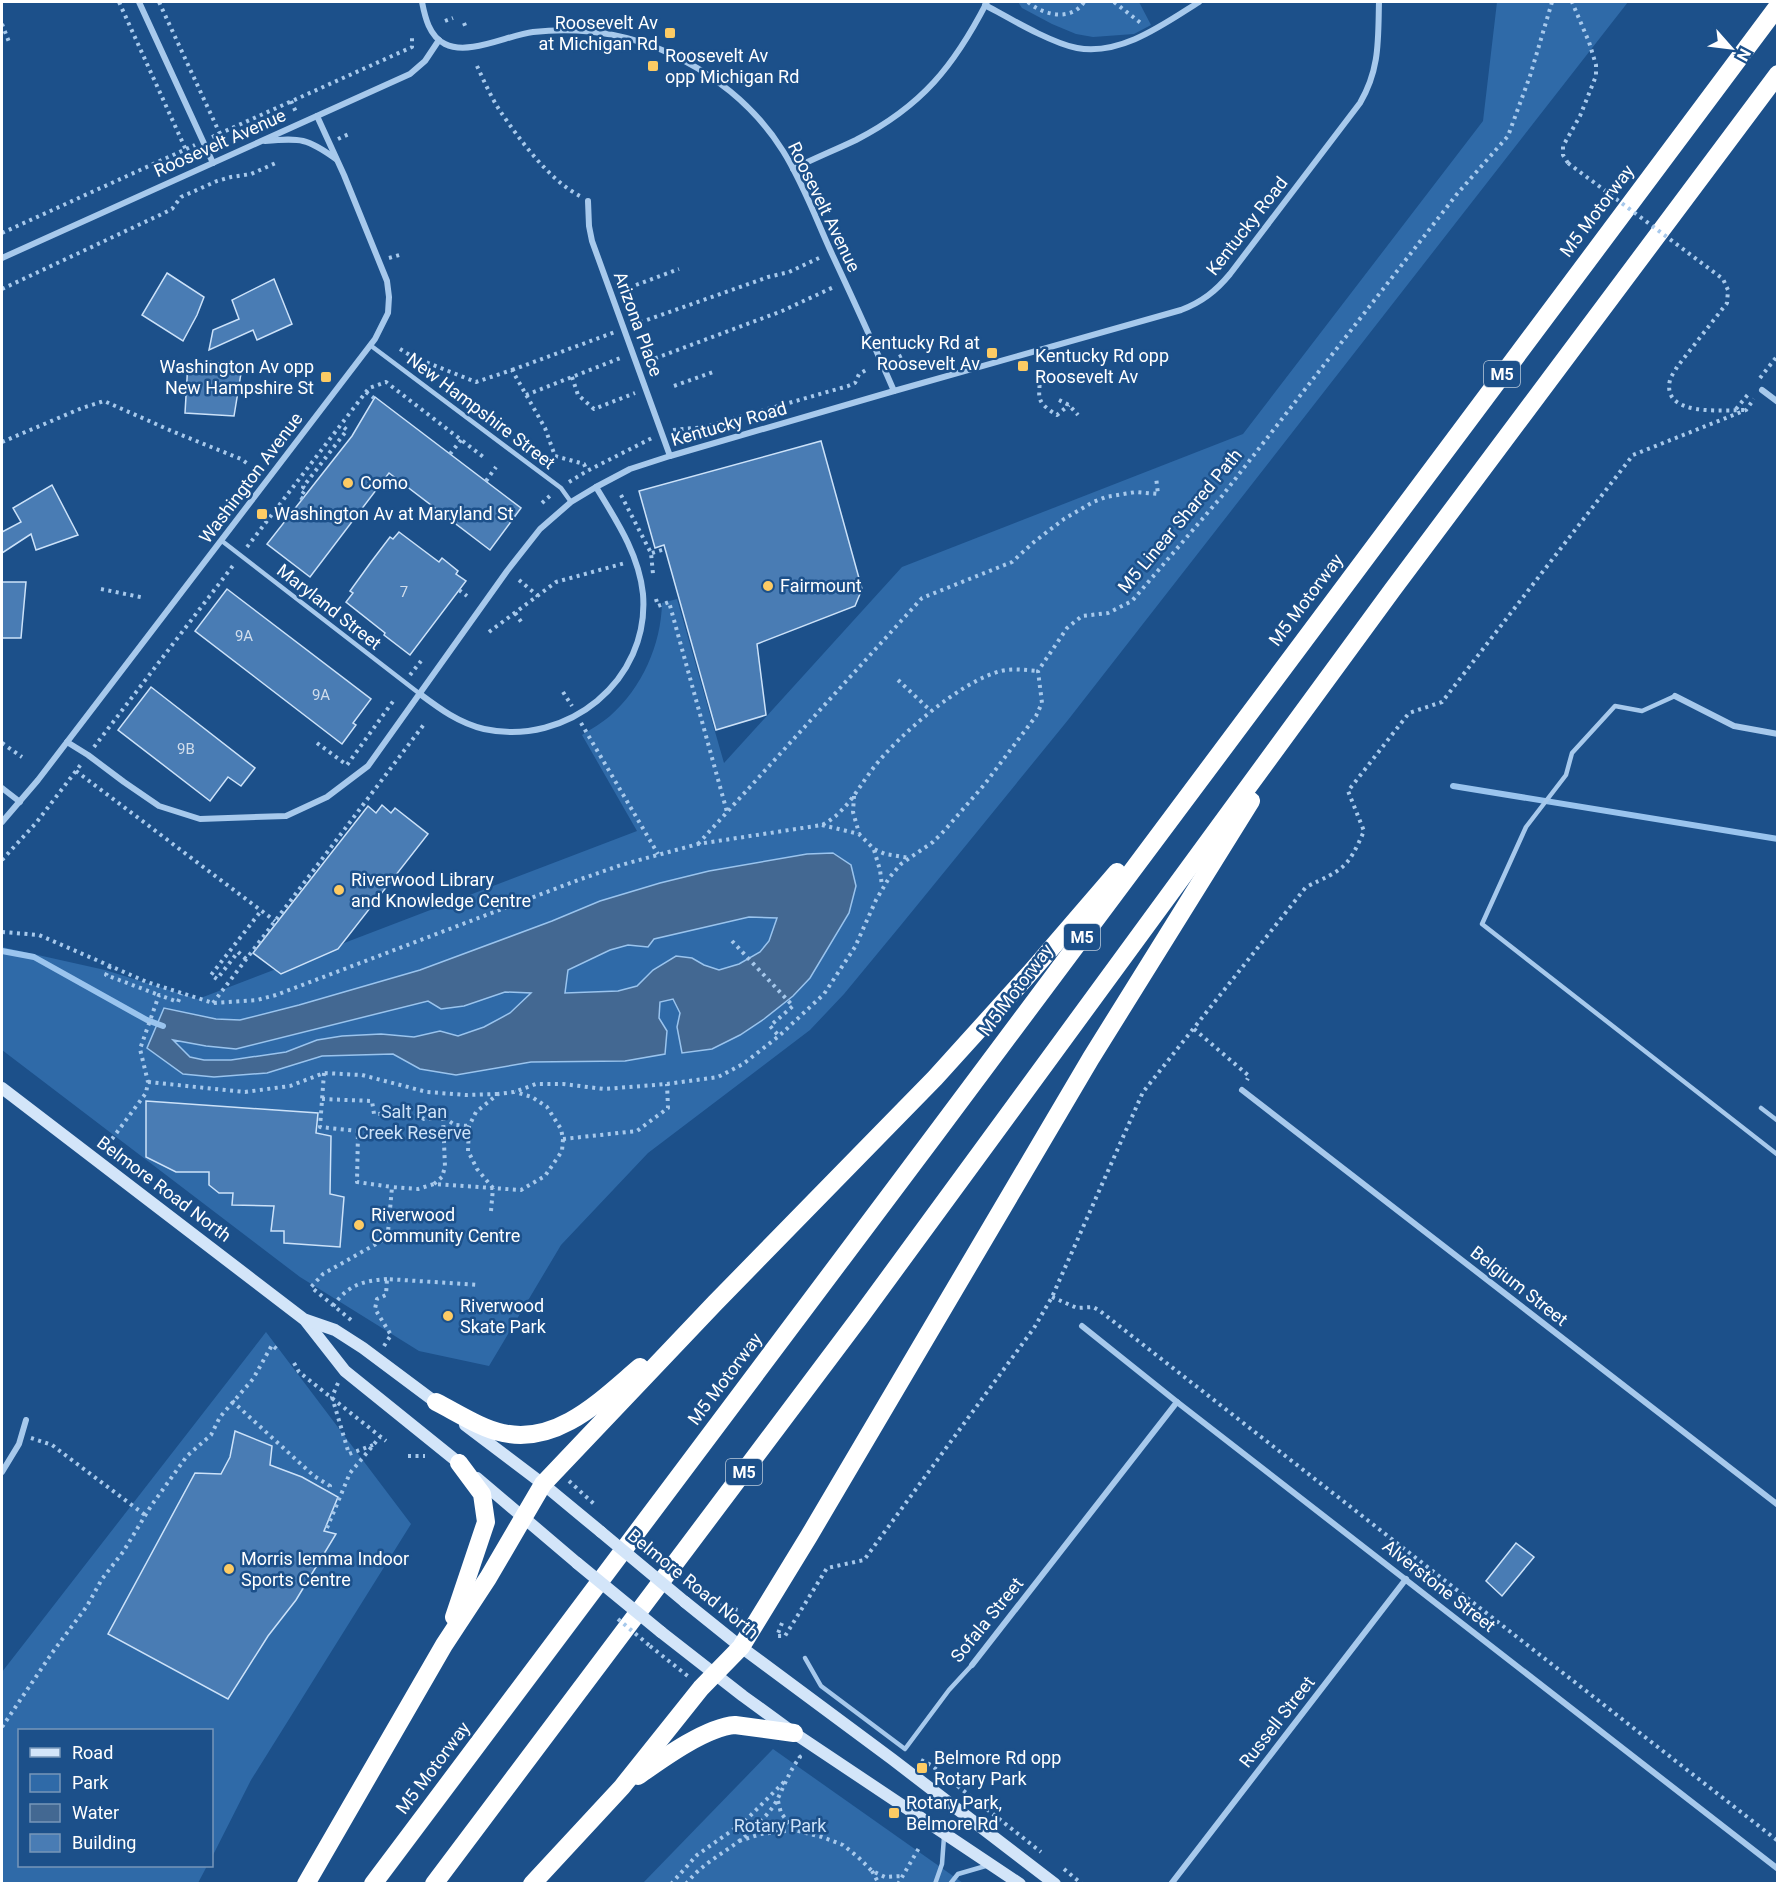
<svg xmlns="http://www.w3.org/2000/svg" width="1779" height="1885" font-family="Roboto,sans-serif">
<rect width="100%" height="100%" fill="#1c508a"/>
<g fill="#2f6aa8">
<path d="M1018,2H1139L1151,25L1134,34L1093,37L1076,34L1052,24L1022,8Z"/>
<path d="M1497,2H1628L1068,720L901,925L844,994L810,1030L648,1153L561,1245L489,1366L419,1351L300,1277L2,1050V947L105,970L198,999L637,831L582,735C591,729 602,723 610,716C642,688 661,645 662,603L677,599L724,763L902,567L1243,434L1483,121Z"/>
<path d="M266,1332L411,1524L251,1780L212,1857V1730H20V1866H207L198,1883H2V1672Z"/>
<path d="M773,1749L963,1883L642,1884Z"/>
</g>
<path fill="#436892" stroke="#9ac4ee" stroke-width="1.5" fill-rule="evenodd" d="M833,853L851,865L856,886L849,913L810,978L793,996L764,1019L740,1035L712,1049L682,1053L677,1027L680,1013L673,999L660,1002L659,1018L667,1031L665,1054L625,1061L531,1062L456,1075L420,1069L393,1054L322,1056L267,1073L214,1077L183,1074L147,1048L164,1008L216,1019L240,1020L299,1005L420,970L552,921L600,901L660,883L709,871L807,854ZM749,917L777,918L769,941L760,952L739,964L719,970L704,965L692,958L676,956L653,970L637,986L618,991L565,993L568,970L610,950L628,945L648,947L654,939ZM505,992L531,993L510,1013L484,1027L458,1036L440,1031L414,1037L381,1034L342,1036L317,1040L286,1052L231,1060H204L190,1057L173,1040L206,1046L236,1049L428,1001L441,1009L464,1006Z"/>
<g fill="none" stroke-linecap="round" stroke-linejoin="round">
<g stroke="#9ac4ee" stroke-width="6">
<path d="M1453,786L1778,839"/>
<path d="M2,951L34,957L147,1020L163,1026"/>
</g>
</g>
<g fill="#497cb4" stroke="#cce2f9" stroke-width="1.5">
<path d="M167,273L204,297L197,315L183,341L142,315Z"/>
<path d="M274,279L292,324L257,340L253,330L209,350L213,330L239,319L232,300Z"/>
<path d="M208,361L242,367L234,416L185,413L188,362L207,363Z"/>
<path d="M375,397L521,508L490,550L389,473L310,577L267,544L352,436Z"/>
<path d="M821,441L862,589L855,606L757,644L766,715L716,730L664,545L655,548L639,491Z"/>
<path d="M52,485L78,535L36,550L31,534L2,553V532L21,522L13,508Z"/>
<path d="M399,532L439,562L442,558L458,571L456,574L466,581L410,655L384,635L385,633L346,602L353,593L350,591L371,562L390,537L393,539Z"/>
<path d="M2,582H26L21,638H2Z"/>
<path d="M227,589L371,699L353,723L356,725L342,744L195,631Z"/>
<path d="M151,687L255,768L241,786L228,777L210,801L118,730Z"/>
<path d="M382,805L391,813L395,808L428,834L338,949L281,974L253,953L368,806L376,813Z"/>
<path d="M146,1101L318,1113L316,1133L331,1136L330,1194L344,1197L340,1247L284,1243V1231H271L274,1206L232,1205L233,1193H219L209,1185V1172H176L146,1157Z"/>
<path d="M235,1431L272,1446L270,1465L302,1477L338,1497L324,1531L336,1534L296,1600L268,1636L228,1699L108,1634L195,1473L221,1474L230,1457Z"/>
<path d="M1516,1543L1534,1557L1502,1596L1486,1581Z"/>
</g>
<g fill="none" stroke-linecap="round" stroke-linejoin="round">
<g stroke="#a7c9ec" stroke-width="4" stroke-dasharray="3 4.5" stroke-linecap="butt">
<path d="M119,2L186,150"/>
<path d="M159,2L220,134"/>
<path d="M1028,2C1043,15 1071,22 1084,2"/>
<path d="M1114,2L1142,24"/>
<path d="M445,21L453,18"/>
<path d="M464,23L466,28"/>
<path d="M2,24L9,42"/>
<path d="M477,66C484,81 491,97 500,111C520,140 549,180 580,196"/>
<path d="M291,101L296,112"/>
<path d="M212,137L412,47V38"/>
<path d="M338,139L351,133"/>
<path d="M1568,163L1563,155V146L1580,116L1596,76V65L1589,42L1572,2"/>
<path d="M2,233L195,145"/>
<path d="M389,258L403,254"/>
<path d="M636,285L679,269"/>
<path d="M2,289L164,213L172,209L181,197L217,181L231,177L251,174L278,162"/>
<path d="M633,325L768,277L789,272L821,257"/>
<path d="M400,349L413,357L476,382L512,370L545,428L555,456L584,464L587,471"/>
<path d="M899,357L905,354"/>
<path d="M648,361L782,311L836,286"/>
<path d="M1677,367C1675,371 1671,376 1670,380C1661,417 1723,410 1744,410"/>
<path d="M512,370L615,332"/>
<path d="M1038,370C1044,395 1029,398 1057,415L1069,405"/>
<path d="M572,377L578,395L594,409L635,393"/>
<path d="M1760,378L1778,355"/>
<path d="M674,386L713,372"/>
<path d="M366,392L374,398"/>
<path d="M526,395L623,357"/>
<path d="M1059,400L1069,405L1078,415"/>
<path d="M1736,409L1750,392"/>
<path d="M673,430L705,427L848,386L855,383L859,374L866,370"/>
<path d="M2,442L82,408L104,401L174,432L241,459L248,464"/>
<path d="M450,454L461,440"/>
<path d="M486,481L496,467"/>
<path d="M569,482L587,471L652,438"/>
<path d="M621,495L651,553L653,574"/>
<path d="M303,499L300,497L306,489L303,487L347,430L341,425"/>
<path d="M542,503L553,493"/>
<path d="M247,547L369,388L386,382L486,459"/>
<path d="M652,553L665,549"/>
<path d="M519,580L538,596"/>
<path d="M101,589L145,598"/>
<path d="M459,590L467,596"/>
<path d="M656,599L658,606L669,602L727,812"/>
<path d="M515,613L522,623"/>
<path d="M489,632L556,582L625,563"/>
<path d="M410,675L421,661"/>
<path d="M898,680L931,711"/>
<path d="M563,692L572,706"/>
<path d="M581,723L658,854"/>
<path d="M2,743L22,757"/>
<path d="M317,743L347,765L394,700"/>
<path d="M94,747L235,563"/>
<path d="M76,771L275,921"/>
<path d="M854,796L853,812L859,833"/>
<path d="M822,825L859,834L874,849L885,854L910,858"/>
<path d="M698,844L922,598L1012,562L1034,542L1064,519L1093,502L1106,497L1136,492L1158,494L1156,477"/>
<path d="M874,850L880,870L882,886"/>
<path d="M2,860L36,823L82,763"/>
<path d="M2,932L39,935L147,982L213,1003L257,1000L276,995L581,879L621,865L698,844L822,825C846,813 858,788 874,767C899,735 961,681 1001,671C1013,668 1025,670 1038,671"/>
<path d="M732,941L793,1006L770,1026L779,1036"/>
<path d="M246,959L238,952L217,979L211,975L261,911"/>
<path d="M110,966L106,975L159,995"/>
<path d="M213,1003L425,723"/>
<path d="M1194,1029L1249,1076L1247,1080"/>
<path d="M324,1073L320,1127L358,1131L357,1182L392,1187"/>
<path d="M148,1082L245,1092L290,1086L324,1073L342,1074L362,1075L427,1092L466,1095L498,1094"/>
<path d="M322,1099L372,1101L374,1114L415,1113L424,1119L443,1117L455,1125L469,1126"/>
<path d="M112,1139L146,1093L148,1082L140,1049L159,995L178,1002L181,994"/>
<path d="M563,1139L637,1131L668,1108L667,1084"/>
<path d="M434,1184L442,1177L445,1167L443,1117"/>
<path d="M493,1188L477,1169L468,1151L469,1126L476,1112L498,1094L514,1092L536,1084H563L604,1089L667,1084L718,1077L743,1064L779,1036L824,994L855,947L876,900L889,878L901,864L933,842L944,831L984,785L1036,716L1042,703L1038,671L1067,628L1082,616L1108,613L1132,601L1222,496L1457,194L1508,136L1530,76L1552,2"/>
<path d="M491,1211L493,1188"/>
<path d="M1052,1297L1077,1308L1093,1307L1100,1311L1778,1841"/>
<path d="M333,1306C348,1285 362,1281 387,1279"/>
<path d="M351,1320L311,1287L323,1274L383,1240L388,1232L392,1187L418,1189L434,1184L521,1190L545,1176L562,1151L563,1139L561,1129L547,1107L532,1097L515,1092"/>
<path d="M384,1346L391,1335L375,1309L377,1299L386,1295L387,1279L479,1285"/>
<path d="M294,1363L299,1372L386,1441"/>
<path d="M338,1383L332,1397L349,1454L373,1445"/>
<path d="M232,1401L314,1476L330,1486L328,1491"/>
<path d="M31,1438L52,1445L145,1515"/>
<path d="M408,1456H425"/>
<path d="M569,1481L594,1504"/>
<path d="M327,1528L350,1473L380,1437"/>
<path d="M696,1588L718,1605L742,1611"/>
<path d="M782,1623L777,1636H785L827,1568L864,1560L1034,1328L1052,1297L1143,1092L1306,887C1343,869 1347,870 1364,831L1348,791L1409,713L1442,702L1633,455L1746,410L1754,399"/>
<path d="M650,1646L689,1677"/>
<path d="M2,1727L52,1653L87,1606L102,1579L123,1552L151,1506L187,1456L211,1435L220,1417L253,1379L272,1345L278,1350"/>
<path d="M921,1760L931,1765L1041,1852"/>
<path d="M778,1801L781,1813L794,1830L822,1837L843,1845L858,1857L872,1871L885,1877L902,1876"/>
<path d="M739,1841L761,1834L794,1830"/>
<path d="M1064,1869L1082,1884"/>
<path d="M872,1871L879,1884"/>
<path d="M671,1884L697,1855L744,1822L784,1782"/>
<path d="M686,1884C706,1858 737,1848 758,1824C765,1817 774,1807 778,1798C785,1784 790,1770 800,1757L798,1755"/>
<path d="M898,1884L919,1848"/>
</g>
<g stroke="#a7c9ec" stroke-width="4.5">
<path d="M370,345L561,488L571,502"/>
<path d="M222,541L420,694"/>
<path d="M1675,696L1642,711L1615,706L1572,753L1566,775L1526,827L1482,924L1778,1155"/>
<path d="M1761,1108L1778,1121"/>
<path d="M805,1658L821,1686L905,1749L949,1690L972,1665"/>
<path d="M935,1884L942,1864L944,1837"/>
<path d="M950,1884L958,1874L989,1865"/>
</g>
<g stroke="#a7c9ec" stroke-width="6">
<path d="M139,2L213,163"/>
<path d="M422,2C425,17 429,36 445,44C469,56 508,35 533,32C578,27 622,33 662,50C711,71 755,106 783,151C803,183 816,219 832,254C853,299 874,345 894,391"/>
<path d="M985,5C1009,18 1051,43 1077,48C1121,56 1164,24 1199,2"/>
<path d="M265,141C301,138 307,138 336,159"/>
<path d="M793,169C813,159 835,150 856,140C922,106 954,66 987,2"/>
<path d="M588,201L589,226L592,241L670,456"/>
<path d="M2,258L410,74L425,61L439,40"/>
<path d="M1762,390L1778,402"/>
<path d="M420,694C440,709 459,723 484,729C567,747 650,681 643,594C639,554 616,520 596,487"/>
<path d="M1675,696L1734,726L1778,734"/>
<path d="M67,742L88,755L124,782L159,806L200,819L286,816L327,797L368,766L507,571L540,529L571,502L596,487L630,469L670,456L894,391L1181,310C1202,302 1216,291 1230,274L1360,103C1380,69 1378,40 1379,2"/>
<path d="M2,788L20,802"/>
<path d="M2,822L38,780L375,339L388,313L389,297L387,281L344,175L317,116"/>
<path d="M1242,1090L1778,1505"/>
<path d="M1082,1326L1177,1402L1778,1869"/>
<path d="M2,1472L19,1444L26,1420"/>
<path d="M972,1665L1177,1402"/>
<path d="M1171,1884L1406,1579"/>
</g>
<g stroke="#d3e5f9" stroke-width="12">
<path d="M2,1088L305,1320L345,1371L464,1467"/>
<path d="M306,1320L335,1330L363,1348L442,1407"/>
<path d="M465,1425L543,1484L601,1532"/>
<path d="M477,1478L577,1563"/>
<path d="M685,1602L741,1647L892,1759L1055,1884"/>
<path d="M661,1632L743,1696L794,1733L1020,1884"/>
</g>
<g stroke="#fff" stroke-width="18">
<path d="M436,1402C456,1412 482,1429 503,1433C558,1445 602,1399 640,1367"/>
<path d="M454,1617L486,1522L482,1494L459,1463"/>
<path d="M638,1776C662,1759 706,1727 735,1725L794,1733"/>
<path d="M306,1884L444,1645L488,1578L543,1484L715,1303L935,1078L1030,973L1117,872"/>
<path d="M373,1884L937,1132L1778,6"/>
<path d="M434,1884L860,1317L1393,589L1778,74"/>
<path d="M532,1884L622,1787L701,1688L741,1647L809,1536L1091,1058L1251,801"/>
</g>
<g stroke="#a7c9ec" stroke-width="4" stroke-dasharray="3 4.5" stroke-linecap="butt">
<path d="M1568,163L1723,279L1728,290L1727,303L1677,367"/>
<path d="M618,1619L650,1646"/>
</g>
<g stroke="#d3e5f9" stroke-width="12">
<path d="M601,1532L685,1602"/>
<path d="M577,1563L661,1632"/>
</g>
</g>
<g fill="#fdcb64" stroke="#1c508a" stroke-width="2">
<rect x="664" y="27" width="12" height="12" rx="3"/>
<rect x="647" y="60" width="12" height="12" rx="3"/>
<rect x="986" y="347" width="12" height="12" rx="3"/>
<rect x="1017" y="360" width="12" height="12" rx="3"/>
<rect x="320" y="371" width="12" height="12" rx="3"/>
<circle cx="348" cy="483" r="6"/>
<rect x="256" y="508" width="12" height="12" rx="3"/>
<circle cx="768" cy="586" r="6"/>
<circle cx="339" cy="890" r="6"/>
<circle cx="359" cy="1225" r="6"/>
<circle cx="448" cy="1316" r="6"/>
<circle cx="229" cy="1569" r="6"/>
<rect x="916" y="1762" width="12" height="12" rx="3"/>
<rect x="888" y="1807" width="12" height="12" rx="3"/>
</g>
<g text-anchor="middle" stroke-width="5" stroke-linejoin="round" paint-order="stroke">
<g font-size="15" fill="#d2deec">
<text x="404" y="597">7</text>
<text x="244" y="641">9A</text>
<text x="321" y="700">9A</text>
<text x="186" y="754">9B</text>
</g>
<g fill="#1c508a" stroke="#bbcadc" stroke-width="1.5">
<rect x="1484" y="361" width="36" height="26" rx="4.5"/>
<rect x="1064" y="924" width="36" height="26" rx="4.5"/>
<rect x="726" y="1459" width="36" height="26" rx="4.5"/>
</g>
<g font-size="16" font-weight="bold" fill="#fff">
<text x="1502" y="380">M5</text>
<text x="1082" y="943">M5</text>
<text x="744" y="1478">M5</text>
</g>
<g font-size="18" fill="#fff" stroke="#1c508a" text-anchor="start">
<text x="658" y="29" text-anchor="end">Roosevelt Av<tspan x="658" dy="21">at Michigan Rd</tspan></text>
<text x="665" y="62">Roosevelt Av<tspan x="665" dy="21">opp Michigan Rd</tspan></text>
<text x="980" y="349" text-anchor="end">Kentucky Rd at<tspan x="980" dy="21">Roosevelt Av</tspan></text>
<text x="1035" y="362">Kentucky Rd opp<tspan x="1035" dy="21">Roosevelt Av</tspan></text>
<text x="314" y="373" text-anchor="end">Washington Av opp<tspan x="314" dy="21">New Hampshire St</tspan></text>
<text x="360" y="489">Como</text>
<text x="274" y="520">Washington Av at Maryland St</text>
<text x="780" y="592">Fairmount</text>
<text x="351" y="886">Riverwood Library<tspan x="351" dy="21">and Knowledge Centre</tspan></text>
<text x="371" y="1221">Riverwood<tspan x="371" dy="21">Community Centre</tspan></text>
<text x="460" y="1312">Riverwood<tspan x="460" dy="21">Skate Park</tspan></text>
<text x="241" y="1565">Morris Iemma Indoor<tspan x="241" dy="21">Sports Centre</tspan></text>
<text x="934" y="1764">Belmore Rd opp<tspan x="934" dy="21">Rotary Park</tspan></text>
<text x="906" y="1809">Rotary Park,<tspan x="906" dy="21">Belmore Rd</tspan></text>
</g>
<g font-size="18" fill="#fff" stroke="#1c508a">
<text transform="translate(220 143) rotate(-24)" y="6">Roosevelt Avenue</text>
<text transform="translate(824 207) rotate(64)" y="6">Roosevelt Avenue</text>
<text transform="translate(1597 211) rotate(-53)" y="6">M5 Motorway</text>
<text transform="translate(1247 226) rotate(-52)" y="6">Kentucky Road</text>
<text transform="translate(638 324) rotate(70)" y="6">Arizona Place</text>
<text transform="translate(481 411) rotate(37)" y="6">New Hampshire Street</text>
<text transform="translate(729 424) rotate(-16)" y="6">Kentucky Road</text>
<text transform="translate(251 478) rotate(-53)" y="6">Washington Avenue</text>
<text transform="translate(1180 521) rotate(-50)" y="6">M5 Linear Shared Path</text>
<text transform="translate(1306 600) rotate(-53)" y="6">M5 Motorway</text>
<text transform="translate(329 607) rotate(38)" y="6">Maryland Street</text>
<text transform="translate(1016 990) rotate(-53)" y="6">M5 Motorway</text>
<text transform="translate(164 1189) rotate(37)" y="6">Belmore Road North</text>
<text transform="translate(1519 1286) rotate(38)" y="6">Belgium Street</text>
<text transform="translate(725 1379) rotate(-53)" y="6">M5 Motorway</text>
<text transform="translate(693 1584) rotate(39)" y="6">Belmore Road North</text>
<text transform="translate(1439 1586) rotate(38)" y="6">Alverstone Street</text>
<text transform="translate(987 1620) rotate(-51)" y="6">Sofala Street</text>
<text transform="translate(1277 1722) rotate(-52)" y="6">Russell Street</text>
<text transform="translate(433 1768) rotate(-53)" y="6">M5 Motorway</text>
</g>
<g font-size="18" fill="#cce2f9" stroke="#1c508a">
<text x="414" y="1118">Salt Pan<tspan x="414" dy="21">Creek Reserve</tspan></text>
<text x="780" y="1832">Rotary Park</text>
</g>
</g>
<rect width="1779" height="1885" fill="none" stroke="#ffffff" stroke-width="6"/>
<rect x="18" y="1729" width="195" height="138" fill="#1c508a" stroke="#7796b9" stroke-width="1.5"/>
<rect x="30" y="1748" width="30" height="9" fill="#d3e5f9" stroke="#7796b9" stroke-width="1.5"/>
<text x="72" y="1759" font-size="18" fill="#ffffff">Road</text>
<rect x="30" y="1774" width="30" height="18" fill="#2f6aa8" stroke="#7796b9" stroke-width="1.5"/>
<text x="72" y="1789" font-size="18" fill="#ffffff">Park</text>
<rect x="30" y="1804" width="30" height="18" fill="#436892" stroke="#7796b9" stroke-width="1.5"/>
<text x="72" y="1819" font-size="18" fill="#ffffff">Water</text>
<rect x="30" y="1834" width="30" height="18" fill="#497cb4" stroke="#7796b9" stroke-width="1.5"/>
<text x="72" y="1849" font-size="18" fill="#ffffff">Building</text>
<g transform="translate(1731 48) rotate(118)" stroke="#1c508a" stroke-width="4.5" paint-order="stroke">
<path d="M0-4.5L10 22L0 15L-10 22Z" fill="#ffffff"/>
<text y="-9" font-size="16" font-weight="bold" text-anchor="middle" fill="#ffffff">N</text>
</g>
</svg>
